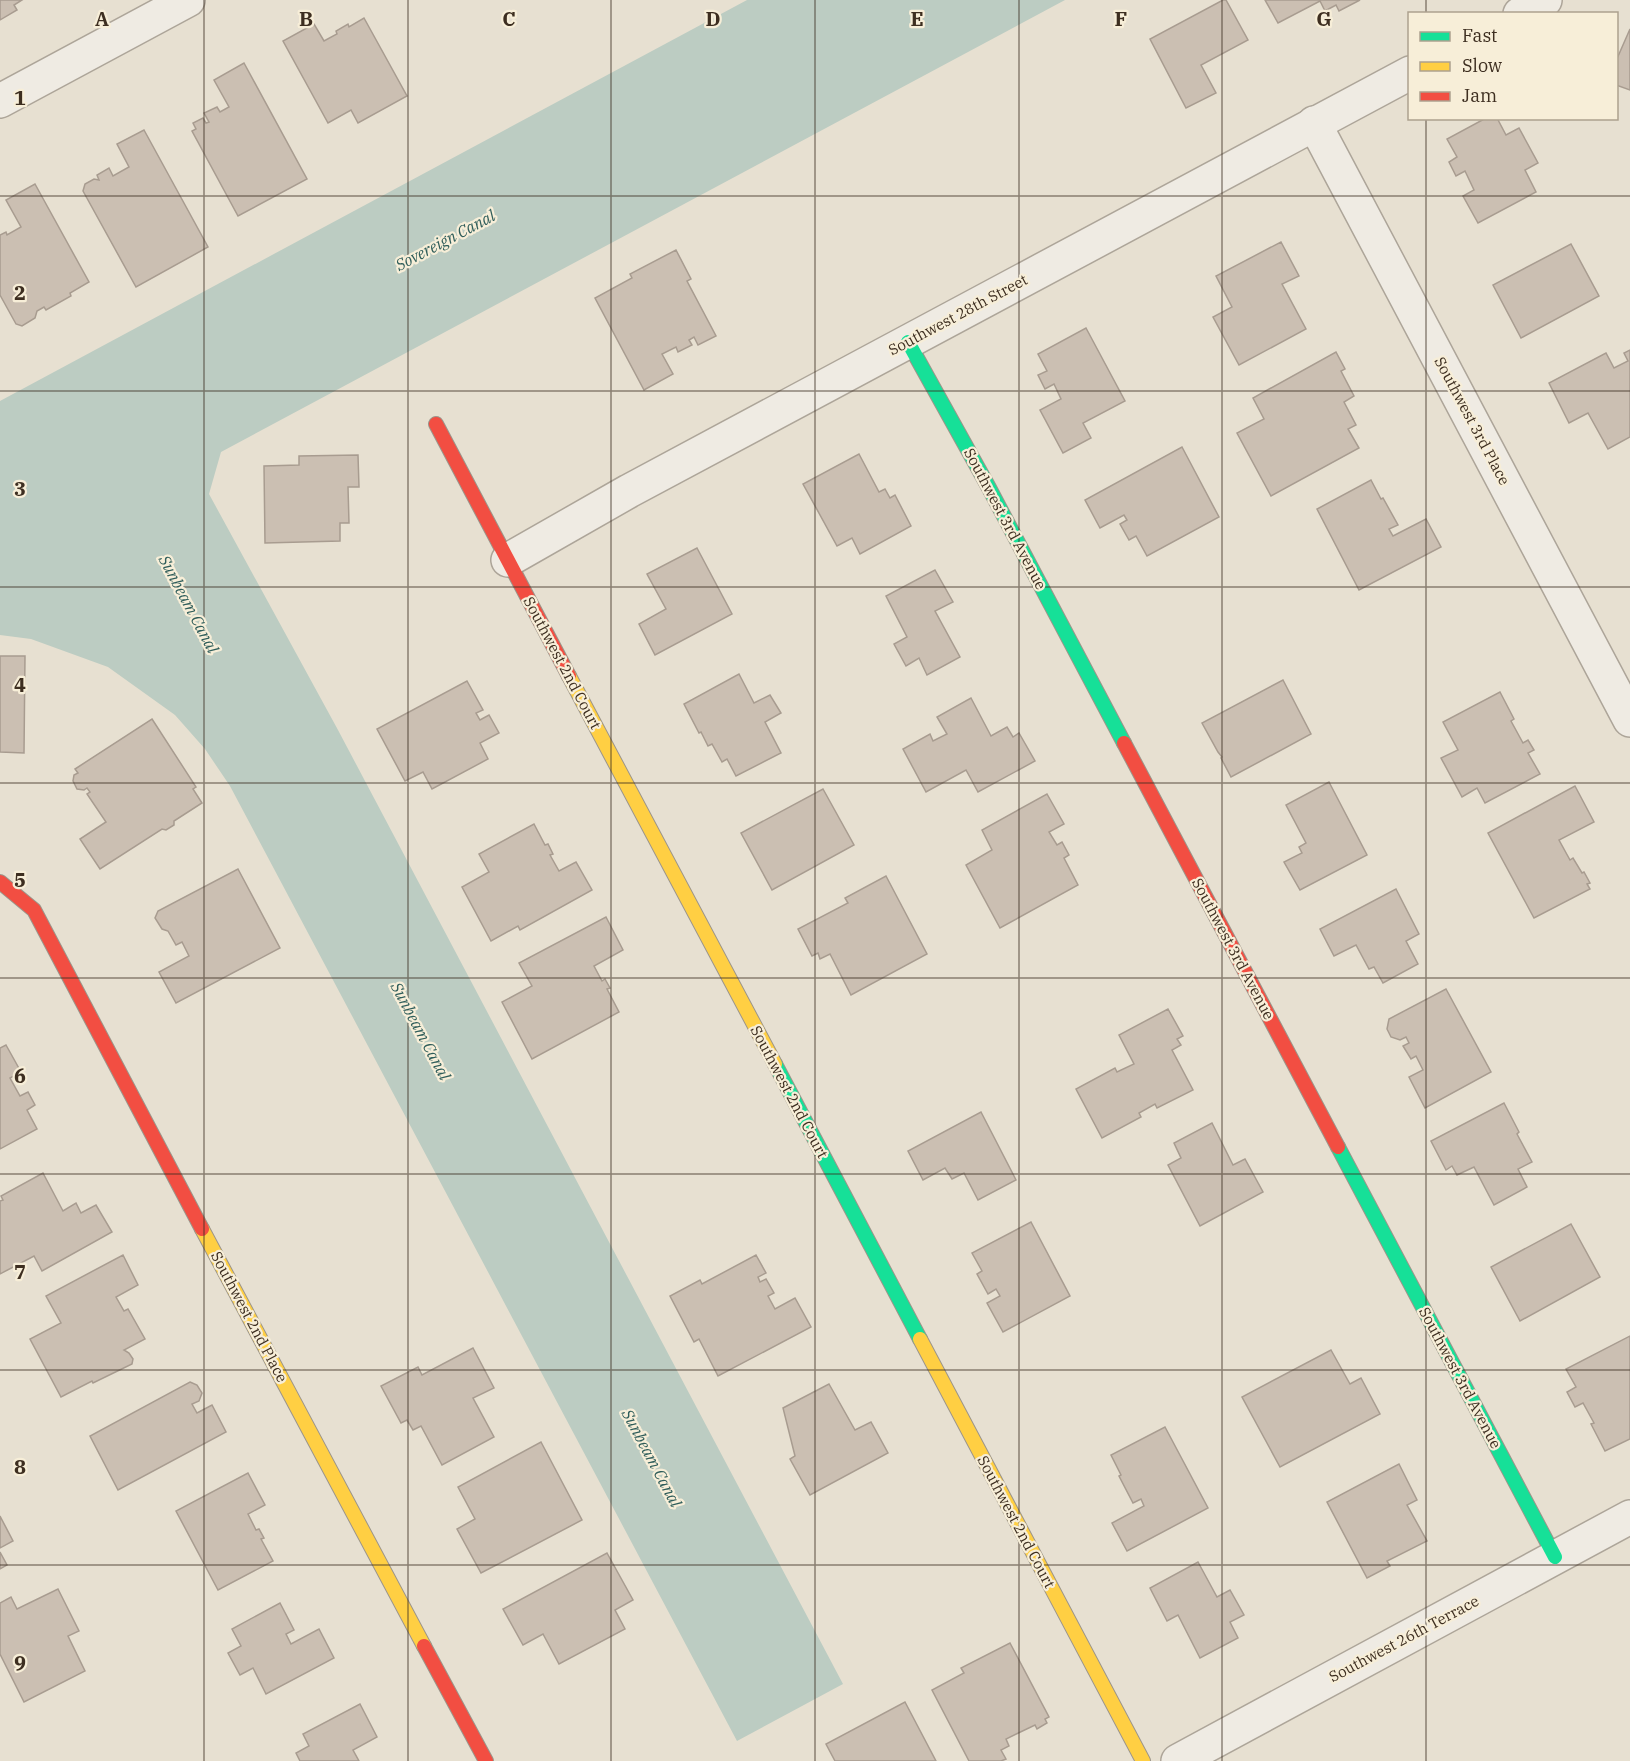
<svg xmlns="http://www.w3.org/2000/svg" width="1630" height="1761" font-family="'IBM Plex Serif',serif">
<rect width="100%" height="100%" fill="#e7e0d1"/>
<path fill="#bcccc2" d="M747,0H1065L221,452L209,494L338,730L843,1684L737,1741L230,786L205,749L175,715L108,667L31,639L0,635V401Z"/>
<g fill="#cbbfb2" stroke="#a89c90" stroke-width="1.5">
<path d="M0,0H22L14,5L17,10L0,20Z"/>
<path d="M1223,0H1226L1248,40L1201,65L1216,93L1186,108L1150,39Z"/>
<path d="M1265,0H1360L1339,11L1336,5L1325,11L1320,1L1278,23Z"/>
<path d="M364,18L407,96L358,123L351,110L328,123L283,41L314,24L324,41L337,34L336,31L348,24L349,27Z"/>
<path d="M1630,29V90L1616,85V61Z"/>
<path d="M244,63L307,179L238,216L192,131L196,129L193,123L203,118L206,123L209,122L204,113L217,107L220,112L229,107L214,80Z"/>
<path d="M1486,118H1497L1506,135L1519,128L1538,163L1525,170L1536,192L1478,223L1463,196L1474,190L1465,171L1456,176L1449,162L1457,157L1447,139Z"/>
<path d="M144,130L208,247L136,287L83,191L85,184L94,179L99,180L97,175L109,168L113,176L129,167L117,144Z"/>
<path d="M35,184L89,282L70,293L71,296L46,310L44,307L37,311L35,318L22,326L16,324L0,295V235L6,232L7,235L21,227L6,200Z"/>
<path d="M1281,242L1299,276L1282,284L1306,329L1239,365L1213,317L1232,307L1216,276Z"/>
<path d="M1571,244L1599,296L1521,338L1493,285Z"/>
<path d="M676,250L691,279L687,281L716,336L698,345L694,337L689,340L692,345L678,352L676,347L662,354L673,374L644,390L595,298L632,278L630,274Z"/>
<path d="M1086,328L1125,401L1083,423L1091,438L1063,453L1040,410L1061,399L1054,384L1045,389L1038,375L1047,371L1038,354Z"/>
<path d="M1630,350V437L1608,449L1588,413L1569,423L1549,383L1606,353L1614,368L1628,361L1624,353Z"/>
<path d="M1336,352L1345,369L1341,371L1354,396L1344,402L1356,425L1348,429L1359,448L1271,496L1237,433L1264,419L1253,398Z"/>
<path d="M1182,447L1219,517L1147,556L1136,536L1129,540L1120,524L1127,520L1124,515L1100,528L1085,500Z"/>
<path d="M859,454L879,492L885,489L890,498L895,495L911,526L860,554L852,538L837,546L803,484Z"/>
<path d="M358,455L359,487H348L349,523H340V541L265,543L264,466L299,465V456Z"/>
<path d="M1371,480L1381,499L1383,498L1398,525L1389,529L1393,536L1426,519L1441,547L1359,590L1317,509Z"/>
<path d="M697,548L732,614L655,655L639,624L666,609L647,574Z"/>
<path d="M935,570L953,602L935,611L960,657L927,675L919,658L906,666L894,644L907,637L886,596Z"/>
<path d="M0,656H25L24,753L0,752Z"/>
<path d="M739,674L754,703L770,695L781,713L765,722L781,753L736,776L727,759L722,762L712,744L708,746L701,732L699,733L684,704Z"/>
<path d="M1283,680L1311,734L1231,777L1221,758L1222,757L1218,752L1202,723Z"/>
<path d="M467,681L483,710L476,713L480,720L489,715L499,733L480,743L488,759L432,789L423,772L405,781L377,729Z"/>
<path d="M1500,692L1514,719L1511,721L1523,743L1528,740L1534,750L1528,753L1540,774L1485,803L1477,788L1462,797L1441,758L1458,750L1443,722Z"/>
<path d="M971,698L991,736L1007,727L1013,737L1019,733L1035,761L978,792L966,770L926,792L903,749L930,734L933,741L947,734L937,717Z"/>
<path d="M152,719L196,787L193,789L202,803L174,821V825L166,830L162,829L100,869L80,839L106,822L87,794L90,792L87,788L84,790L77,789L73,781L74,775L78,773L75,769Z"/>
<path d="M1329,782L1367,855L1300,890L1284,862L1302,853L1299,847L1306,843L1286,805Z"/>
<path d="M1575,786L1594,822L1559,840L1570,860L1573,858L1582,873L1584,872L1590,883L1587,884L1590,889L1534,918L1488,833Z"/>
<path d="M823,789L854,845L772,890L741,833Z"/>
<path d="M1047,794L1064,824L1049,832L1057,845L1062,842L1069,855L1064,858L1078,885L1000,928L966,865L992,850L982,830Z"/>
<path d="M534,824L545,845L548,844L553,854L550,855L559,871L576,862L592,890L520,930L518,926L491,941L462,887L489,872L479,854Z"/>
<path d="M238,869L280,948L176,1003L159,972L189,956L182,942L176,945L168,931L162,929L155,918L158,911Z"/>
<path d="M886,876L927,954L851,995L830,954L820,959L818,953L812,956L798,929L848,903L845,898Z"/>
<path d="M1396,889L1419,934L1406,941L1418,964L1383,983L1374,967L1369,969L1356,945L1334,956L1320,929Z"/>
<path d="M606,917L623,950L594,966L602,981L605,979L610,988L607,989L619,1012L532,1059L502,1002L532,986L519,963Z"/>
<path d="M1446,989L1491,1072L1425,1108L1409,1077L1423,1070L1416,1056L1411,1059L1403,1046L1409,1043L1406,1037L1400,1040L1391,1037L1387,1029L1389,1019Z"/>
<path d="M1168,1009L1183,1036L1177,1039L1181,1045L1172,1050L1193,1090L1157,1108L1155,1104L1139,1113L1141,1117L1102,1138L1076,1089L1115,1068L1117,1072L1134,1064L1119,1035Z"/>
<path d="M6,1045L21,1072L10,1078L20,1096L28,1092L35,1105L27,1110L37,1129L0,1149V1048Z"/>
<path d="M1504,1103L1519,1132L1517,1134L1532,1162L1518,1169L1527,1187L1494,1205L1474,1167L1457,1175L1452,1166L1446,1170L1431,1141Z"/>
<path d="M981,1112L1016,1180L978,1200L964,1173L952,1179L945,1168L923,1180L908,1151Z"/>
<path d="M1212,1123L1233,1165L1245,1159L1263,1192L1200,1226L1168,1165L1181,1158L1174,1143Z"/>
<path d="M43,1173L63,1211L76,1203L81,1213L96,1205L112,1232L42,1271L34,1256L0,1274V1201L3,1200L1,1196Z"/>
<path d="M1031,1222L1070,1296L1003,1332L987,1303L1000,1296L996,1289L988,1294L977,1274L982,1271L972,1253Z"/>
<path d="M1571,1224L1600,1277L1520,1321L1491,1267Z"/>
<path d="M123,1255L138,1285L116,1297L124,1311L128,1309L145,1339L124,1350L129,1353L133,1359L132,1364L93,1383L92,1381L61,1397L30,1339L61,1323L46,1296Z"/>
<path d="M756,1255L766,1273L758,1277L760,1282L766,1279L774,1293L768,1296L775,1309L795,1298L811,1327L718,1376L699,1339L694,1342L670,1296L700,1280L702,1284Z"/>
<path d="M1630,1336V1439L1605,1451L1591,1424L1594,1423L1583,1403L1575,1407L1567,1392L1576,1387L1566,1369Z"/>
<path d="M473,1348L494,1388L473,1398L494,1437L442,1465L421,1426L413,1430L407,1420L401,1423L381,1386L418,1367L422,1375Z"/>
<path d="M1331,1350L1350,1384L1361,1378L1380,1414L1280,1467L1242,1397Z"/>
<path d="M190,1382L197,1385L202,1393L199,1401L192,1404L197,1413L212,1405L226,1432L118,1490L90,1436Z"/>
<path d="M829,1384L855,1430L871,1422L888,1453L810,1495L790,1459L795,1456L783,1408Z"/>
<path d="M1165,1427L1208,1508L1127,1551L1112,1523L1144,1506L1141,1499L1133,1503L1119,1476L1121,1475L1111,1455Z"/>
<path d="M541,1442L582,1520L481,1573L457,1529L475,1519L458,1487Z"/>
<path d="M1399,1464L1417,1500L1407,1505L1427,1541L1387,1561L1390,1566L1367,1578L1327,1502Z"/>
<path d="M248,1473L265,1505L248,1514L256,1530L259,1529L264,1538L261,1539L273,1561L218,1590L176,1511Z"/>
<path d="M0,1516L13,1541L0,1548Z"/>
<path d="M0,1552L7,1565L0,1569Z"/>
<path d="M607,1553L633,1600L615,1610L625,1629L559,1664L543,1634L523,1645L503,1609Z"/>
<path d="M1198,1562L1217,1597L1230,1590L1244,1615L1230,1622L1238,1638L1200,1658L1178,1615L1167,1621L1150,1588Z"/>
<path d="M58,1589L79,1631L68,1636L85,1671L24,1702L0,1654V1603L11,1597L17,1609Z"/>
<path d="M280,1603L294,1630L286,1634L291,1644L319,1629L334,1658L266,1694L253,1668L240,1675L228,1653L241,1646L232,1629Z"/>
<path d="M1010,1643L1049,1717L1045,1719L1047,1723L1037,1729L1035,1725L1006,1739L1009,1746L1001,1750L1006,1759L1001,1761H969L932,1690L964,1673L961,1668Z"/>
<path d="M905,1702L936,1761H835L826,1744Z"/>
<path d="M360,1704L377,1737L353,1750L359,1761H300L296,1753L309,1746L303,1734Z"/>
</g>
<g fill="none" stroke-linecap="round" stroke-linejoin="round">
<defs>
<g id="street">
<path d="M1520,14L1545,0"/>
<path d="M0,101L188,0"/>
<path d="M1314,123L1630,720"/>
<path d="M508,560L629,491L1410,73"/>
<path d="M1178,1761L1630,1517"/>
</g>
<g id="fast">
<path d="M908,342L988,486L1124,743"/>
<path d="M775,1064L920,1339"/>
<path d="M1338,1147L1555,1557"/>
</g>
<g id="slow">
<path d="M569,676L775,1064"/>
<path d="M202,1229L424,1646"/>
<path d="M920,1339L1143,1761"/>
</g>
<g id="jam">
<path d="M436,424L569,676"/>
<path d="M1124,743L1338,1147"/>
<path d="M0,882L34,910L202,1229"/>
<path d="M424,1646L486,1761"/>
</g>
</defs>
<use href="#street" stroke="#ada599" stroke-width="36"/>
<use href="#fast" stroke="#9c958a" stroke-width="16"/>
<use href="#slow" stroke="#9c958a" stroke-width="16"/>
<use href="#jam" stroke="#9c958a" stroke-width="16"/>
<use href="#street" stroke="#efebe3" stroke-width="33"/>
<use href="#fast" stroke="#16e098" stroke-width="14"/>
<use href="#slow" stroke="#ffcf43" stroke-width="14"/>
<use href="#jam" stroke="#f24e42" stroke-width="14"/>
</g>
<path fill="none" stroke="#3d2e20" stroke-width="1.5" stroke-opacity="0.55" d="M204,0V1761M408,0V1761M611,0V1761M815,0V1761M1019,0V1761M1222,0V1761M1426,0V14M1426,118V1761M0,196H1630M0,391H1630M0,587H1630M0,783H1630M0,978H1630M0,1174H1630M0,1370H1630M0,1565H1630"/>
<g text-anchor="middle" stroke-width="4.5" stroke-linejoin="round" paint-order="stroke">
<g font-size="15" fill="#3d2e20" stroke="#f7eed8">
<text transform="translate(958 315) rotate(-28)" y="5">Southwest 28th Street</text>
<text transform="translate(1472 421) rotate(62)" y="5">Southwest 3rd Place</text>
<text transform="translate(1005 519) rotate(62)" y="5">Southwest 3rd Avenue</text>
<text transform="translate(562 663) rotate(62)" y="5">Southwest 2nd Court</text>
<text transform="translate(1233 949) rotate(62)" y="5">Southwest 3rd Avenue</text>
<text transform="translate(789 1092) rotate(62)" y="5">Southwest 2nd Court</text>
<text transform="translate(249 1317) rotate(62)" y="5">Southwest 2nd Place</text>
<text transform="translate(1460 1378) rotate(62)" y="5">Southwest 3rd Avenue</text>
<text transform="translate(1016 1522) rotate(62)" y="5">Southwest 2nd Court</text>
<text transform="translate(1404 1639) rotate(-28)" y="5">Southwest 26th Terrace</text>
</g>
<g font-size="16" font-style="italic" fill="#2f5d5a" stroke="#f7eed8">
<text transform="translate(445 240) rotate(-28)" y="6">Sovereign Canal</text>
<text transform="translate(189 604) rotate(62)" y="6">Sunbeam Canal</text>
<text transform="translate(421 1031) rotate(62)" y="6">Sunbeam Canal</text>
<text transform="translate(652 1458) rotate(62)" y="6">Sunbeam Canal</text>
</g>
</g>
<g font-size="20" text-anchor="middle" font-weight="bold" fill="#3d2e20" stroke="#f7eed8" stroke-width="4.5" stroke-linejoin="round" paint-order="stroke">
<text x="102" y="26">A</text>
<text x="306" y="26">B</text>
<text x="509" y="26">C</text>
<text x="713" y="26">D</text>
<text x="917" y="26">E</text>
<text x="1121" y="26">F</text>
<text x="1324" y="26">G</text>
<text x="20" y="105">1</text>
<text x="20" y="300">2</text>
<text x="20" y="496">3</text>
<text x="20" y="692">4</text>
<text x="20" y="887">5</text>
<text x="20" y="1083">6</text>
<text x="20" y="1279">7</text>
<text x="20" y="1474">8</text>
<text x="20" y="1670">9</text>
</g>
<rect x="1408" y="12" width="210" height="108" fill="#f7eed8" stroke="#ada18e" stroke-width="1.5"/>
<rect x="1420" y="32" width="30" height="9" fill="#16e098" stroke="#ada18e" stroke-width="1.5"/>
<text x="1462" y="42" font-size="18" fill="#3d2e20">Fast</text>
<rect x="1420" y="62" width="30" height="9" fill="#ffcf43" stroke="#ada18e" stroke-width="1.5"/>
<text x="1462" y="72" font-size="18" fill="#3d2e20">Slow</text>
<rect x="1420" y="92" width="30" height="9" fill="#f24e42" stroke="#ada18e" stroke-width="1.5"/>
<text x="1462" y="102" font-size="18" fill="#3d2e20">Jam</text>
</svg>
